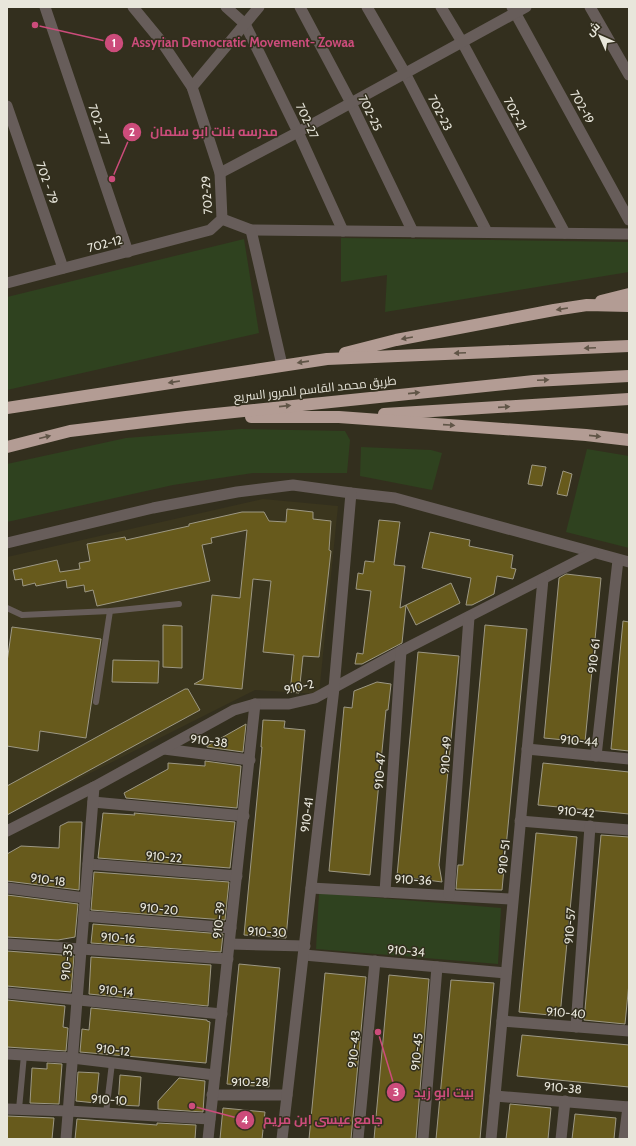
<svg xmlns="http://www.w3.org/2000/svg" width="636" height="1146" font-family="Cabin,Cairo,sans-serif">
<rect width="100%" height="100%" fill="#332f1e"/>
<path fill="#3b361e" d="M263,499L338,506L319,694L255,690L7,815V557Z"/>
<g fill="#2f421f">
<path d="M341,238L629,242V272L385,312L387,275L341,282Z"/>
<path d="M244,239L259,333L7,390V297Z"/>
<path d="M241,429L345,431L350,440L347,473H253L173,485L7,522V464L126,438Z"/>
<path d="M361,447L431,450L442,453L432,490L360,476Z"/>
<path d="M587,449L629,456V548L566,532Z"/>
<path d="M319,893L501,908L498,964L316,949Z"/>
</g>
<g fill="#675a1c" stroke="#9d9884">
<path d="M532,465L546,467L542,486L528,484Z"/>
<path d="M563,471L572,474L567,496L557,494Z"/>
<path d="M287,509L313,512V519L331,521L329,550L331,551L319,657L303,656L299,693L290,692L294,655L263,652L271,581L253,579L242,689L194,684L203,679L212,595L240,598L247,530L211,538L212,543L202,545L210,581L97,606L93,590L85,592L84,585L67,588L66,580L36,586L35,583L23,586L22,579L15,580L13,570L57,560L60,572L80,569L79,563L90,561L87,544L125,537L126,540L189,526V524L242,512H264L269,521L286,522Z"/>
<path d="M379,520L400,522L394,565L405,566L400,608L451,583L460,603L416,625L406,605L402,643L362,664H355L357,653L363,654L371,591L356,589L358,573L363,574L365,561L374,562Z"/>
<path d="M430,532L470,540L469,546L513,555L511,568L516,569L513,579L497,576L494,594L472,605H466L471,578L422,568Z"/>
<path d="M566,574L601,578L585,742L544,738L559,578Z"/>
<path d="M623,621L629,622V751L611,749Z"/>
<path d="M163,625L182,626V668L163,667Z"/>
<path d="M485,625L527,629L504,868L502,890L456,889L458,865H463Z"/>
<path d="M12,627L101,639L86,738L40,731L38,751L7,746V662Z"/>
<path d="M418,652L459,656L439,865L442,882L397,876Z"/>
<path d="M113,660L159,661L158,683L112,682Z"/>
<path d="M377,682L391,684L388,710H386L370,875L329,871L344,707L352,708L354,691Z"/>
<path d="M185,689H188L200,710L7,815V786Z"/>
<path d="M263,720L285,721L284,728L305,730L286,938L244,935L262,747H261Z"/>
<path d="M246,724L243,752L207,747V746Z"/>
<path d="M205,761L241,766L237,808L126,798L124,793L168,769V763L205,766Z"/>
<path d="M543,763L629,772V814L538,805Z"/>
<path d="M103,813L135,815L134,813L235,822L230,868L98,858Z"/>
<path d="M68,822H82L79,890L7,881V854L21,846L59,848L60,826Z"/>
<path d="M536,833L577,837L560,1016L519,1012Z"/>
<path d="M601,835L629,837V983L625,1024L584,1020Z"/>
<path d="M94,872L229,882L225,920L91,910Z"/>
<path d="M7,895L78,904L75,937L58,940L7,937Z"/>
<path d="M93,924L223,934L221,952L91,943Z"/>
<path d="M7,951L74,956L71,992L7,986Z"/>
<path d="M91,957L211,965L208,1006L89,994Z"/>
<path d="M239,964L280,968L269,1087L227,1084Z"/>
<path d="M325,973L366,977L351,1139H309Z"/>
<path d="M389,975L429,979L416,1139H374Z"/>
<path d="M451,980L494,983L480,1139H436Z"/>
<path d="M7,1000L65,1006L63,1027L68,1028L66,1051L7,1047Z"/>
<path d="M91,1008L207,1020V1021L210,1022L206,1063L80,1052L82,1029L89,1030Z"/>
<path d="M522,1035L629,1045V1087L517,1076Z"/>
<path d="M47,1063L62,1064L59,1104L30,1103L32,1068L47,1069Z"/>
<path d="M78,1072L99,1073L96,1103L76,1101Z"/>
<path d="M120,1075L141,1077L139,1106L118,1105Z"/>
<path d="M179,1078L205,1081L203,1112L158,1109V1101Z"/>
<path d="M510,1104L551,1108L548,1139H506Z"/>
<path d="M223,1108L265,1112L262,1139H220Z"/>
<path d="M575,1114L616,1118L614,1139H572Z"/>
<path d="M7,1116L54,1118L52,1139H7Z"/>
<path d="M77,1119L157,1125V1123L196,1125L195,1139H75Z"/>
</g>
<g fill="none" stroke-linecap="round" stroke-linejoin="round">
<g stroke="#675d5a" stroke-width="6">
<path d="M7,608L22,615L110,611L179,604"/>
<path d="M96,702L110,611"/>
<path d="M19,1109L24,1055"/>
<path d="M106,1113L112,1063"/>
</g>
<g stroke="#675d5a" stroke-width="11">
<path d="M45,7L128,252"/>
<path d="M226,7L245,24L298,132L343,231"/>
<path d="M300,7L351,103L413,232"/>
<path d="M367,7L405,73L487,232"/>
<path d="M441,7L462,42L565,233"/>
<path d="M512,7L629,220"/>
<path d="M590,7L629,75"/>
<path d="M192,87L259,7"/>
<path d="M7,106L63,268"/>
<path d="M220,173L298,132L526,7"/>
<path d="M222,219L251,230L629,234"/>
<path d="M251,230L282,365"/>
<path d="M7,283L210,230L222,219L220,173L192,87L161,41L133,7"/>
<path d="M7,543L153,508L237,492L293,485L351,493L395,498L629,562"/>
<path d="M164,749L250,760"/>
<path d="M527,749L629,759"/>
<path d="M596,756L618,560"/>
<path d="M93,802L244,816"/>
<path d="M520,821L629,830"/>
<path d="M7,831L94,787L234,710L255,704H289L315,698L401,651L593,553"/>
<path d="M88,864L237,876"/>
<path d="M7,888L85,898"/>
<path d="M311,888L512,899"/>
<path d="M385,892L401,651"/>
<path d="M449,895L469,617"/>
<path d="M84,916L231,928"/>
<path d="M7,944L228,959"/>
<path d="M230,944L305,946"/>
<path d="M304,955L506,973"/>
<path d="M7,993L222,1014"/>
<path d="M502,1021L629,1031"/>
<path d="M576,1027L590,826"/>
<path d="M7,1054L72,1058L215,1075"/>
<path d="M212,1095H287"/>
<path d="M495,1096L629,1107"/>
<path d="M7,1109L68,1111L210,1119"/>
<path d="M66,1139L94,787"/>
<path d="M208,1139L255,704"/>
<path d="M282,1139L334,688L351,493"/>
<path d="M358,1139L375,961"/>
<path d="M423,1139L437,967"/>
<path d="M491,1139L543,579"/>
<path d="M561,1139L565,1101"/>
<path d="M624,1139L628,1107"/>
</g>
<g stroke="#b39c94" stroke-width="12">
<path d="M601,301L629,294"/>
<path d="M345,353L396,340L554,310L587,305L629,306"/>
<path d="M7,408L327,359L629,346"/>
<path d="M384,414L629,399"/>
<path d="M251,417H339L586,435L629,440"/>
<path d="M7,447L70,431L186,417L534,381L629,376"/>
</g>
</g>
<defs><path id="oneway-solid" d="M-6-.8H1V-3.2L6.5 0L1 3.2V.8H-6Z"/></defs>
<g fill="#605547">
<use href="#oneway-solid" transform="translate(562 309) rotate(171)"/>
<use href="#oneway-solid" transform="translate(407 338) rotate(170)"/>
<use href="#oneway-solid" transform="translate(590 348) rotate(177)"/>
<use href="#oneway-solid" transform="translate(460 353) rotate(178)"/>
<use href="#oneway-solid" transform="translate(303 362) rotate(172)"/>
<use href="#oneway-solid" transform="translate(543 380) rotate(-3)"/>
<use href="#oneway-solid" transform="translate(174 382) rotate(171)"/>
<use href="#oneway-solid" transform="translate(414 393) rotate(-6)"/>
<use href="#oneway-solid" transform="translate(285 406) rotate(-6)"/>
<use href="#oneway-solid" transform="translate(504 407) rotate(-4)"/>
<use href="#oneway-solid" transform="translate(449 425) rotate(4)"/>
<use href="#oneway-solid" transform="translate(595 436) rotate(6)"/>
<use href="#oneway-solid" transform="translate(45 437) rotate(-14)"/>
</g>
<g text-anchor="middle" stroke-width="3" stroke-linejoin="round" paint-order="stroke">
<g font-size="12" fill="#e8e6db" stroke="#332f1e">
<text transform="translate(582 107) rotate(61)" y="4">702-19</text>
<text transform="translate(370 113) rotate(64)" y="4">702-25</text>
<text transform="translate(440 113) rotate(63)" y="4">702-23</text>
<text transform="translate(515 114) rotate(62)" y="4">702-21</text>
<text transform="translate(307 121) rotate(65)" y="4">702-27</text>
<text transform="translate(99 125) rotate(71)" y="4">702 - 77</text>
<text transform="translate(47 183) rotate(71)" y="4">702 - 79</text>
<text transform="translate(207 195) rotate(-94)" y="4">702-29</text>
<text transform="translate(105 244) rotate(-14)" y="4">702-12</text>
<text transform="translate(315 389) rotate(-6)" y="4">طريق محمد القاسم للمرور السريع</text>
<text transform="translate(594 656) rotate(-84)" y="4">910-61</text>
<text transform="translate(299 687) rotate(-13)" y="4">910-2</text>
<text transform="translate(209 741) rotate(7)" y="4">910-38</text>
<text transform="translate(579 741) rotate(5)" y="4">910-44</text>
<text transform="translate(446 755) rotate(-86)" y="4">910-49</text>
<text transform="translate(380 771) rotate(-86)" y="4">910-47</text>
<text transform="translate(576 812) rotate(5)" y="4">910-42</text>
<text transform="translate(307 815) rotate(-83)" y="4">910-41</text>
<text transform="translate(164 857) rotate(5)" y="4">910-22</text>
<text transform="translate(504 857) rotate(-84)" y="4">910-51</text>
<text transform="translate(48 880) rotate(7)" y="4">910-18</text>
<text transform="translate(413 880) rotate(3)" y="4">910-36</text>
<text transform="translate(159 909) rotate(5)" y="4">910-20</text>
<text transform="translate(219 920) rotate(-84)" y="4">910-39</text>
<text transform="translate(570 926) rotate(-86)" y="4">910-57</text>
<text transform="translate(267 932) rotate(2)" y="4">910-30</text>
<text transform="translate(118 938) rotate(4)" y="4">910-16</text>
<text transform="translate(406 951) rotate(5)" y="4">910-34</text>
<text transform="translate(67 962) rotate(-85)" y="4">910-35</text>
<text transform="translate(116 991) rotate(6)" y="4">910-14</text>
<text transform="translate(566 1013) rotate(4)" y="4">910-40</text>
<text transform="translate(354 1049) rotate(-84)" y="4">910-43</text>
<text transform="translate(113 1050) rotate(7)" y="4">910-12</text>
<text transform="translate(417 1052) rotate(-85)" y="4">910-45</text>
<text x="250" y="1086">910-28</text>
<text transform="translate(563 1088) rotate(5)" y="4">910-38</text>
<text transform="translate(109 1100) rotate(3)" y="4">910-10</text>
</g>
</g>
<path fill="none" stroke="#cc4c7b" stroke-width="1.5" d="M35 25L114 43M112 179L132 132M378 1032L396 1092M192 1106L245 1120"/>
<g fill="#cc4c7b" stroke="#332f1e" stroke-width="1.5">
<circle cx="35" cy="25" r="4"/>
<circle cx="112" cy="179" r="4"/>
<circle cx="378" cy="1032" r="4"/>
<circle cx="192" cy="1106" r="4"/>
<circle cx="114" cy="43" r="10"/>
<circle cx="132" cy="132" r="10"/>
<circle cx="396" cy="1092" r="10"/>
<circle cx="245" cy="1120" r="10"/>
</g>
<g font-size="12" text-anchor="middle" font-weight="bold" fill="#fff">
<text x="114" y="47">1</text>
<text x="132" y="136">2</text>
<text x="396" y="1096">3</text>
<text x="245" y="1124">4</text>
</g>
<g font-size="13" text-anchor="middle" font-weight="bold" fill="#cc4c7b" stroke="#332f1e" stroke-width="3" stroke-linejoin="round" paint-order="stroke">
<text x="243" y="47">Assyrian Democratic Movement- Zowaa</text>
<text x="214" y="136">مدرسه بنات ابو سلمان</text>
<text x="444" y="1097">بيت ابو زيد</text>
<text x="323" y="1124">جامع عيسى ابن مريم</text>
</g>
<rect width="636" height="1146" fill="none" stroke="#e8e6db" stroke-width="16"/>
<g transform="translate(600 36) rotate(315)" stroke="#332f1e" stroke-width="3" paint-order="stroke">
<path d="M0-3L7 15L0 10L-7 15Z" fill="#e8e6db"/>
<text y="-6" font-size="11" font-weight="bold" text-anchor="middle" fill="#e8e6db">ش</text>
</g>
</svg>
